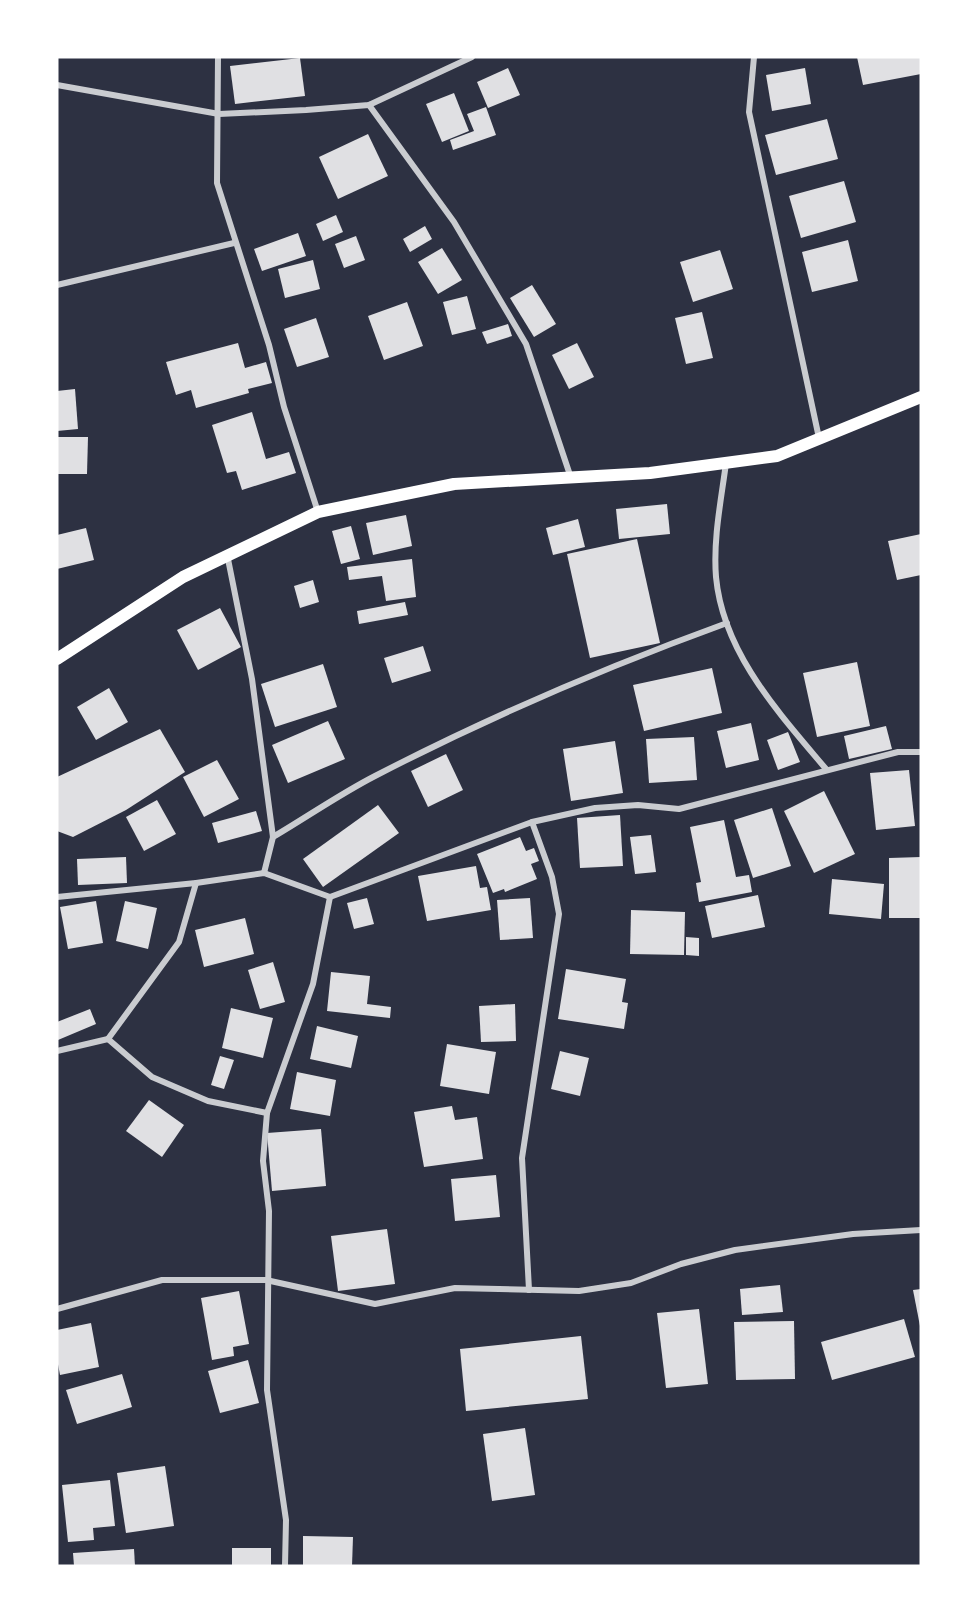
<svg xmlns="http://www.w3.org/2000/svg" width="978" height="1623" font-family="Overpass,sans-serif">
<rect width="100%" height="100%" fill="#2d3142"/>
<g fill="#e0e0e3">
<path d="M857,57H921V74L863,85Z"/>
<path d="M300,58L305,96L235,104L230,66Z"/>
<path d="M508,68L520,95L488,108L477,82Z"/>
<path d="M805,68L811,104L772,111L766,75Z"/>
<path d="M454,93L469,131L442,142L426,104Z"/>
<path d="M486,107L496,135L453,150L450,140L474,131L467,114Z"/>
<path d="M827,119L838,159L776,175L765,135Z"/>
<path d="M368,134L388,176L338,199L319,157Z"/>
<path d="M844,181L856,222L801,238L789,196Z"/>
<path d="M336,215L343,232L323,241L316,224Z"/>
<path d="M425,226L432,239L410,252L403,239Z"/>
<path d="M298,233L306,256L262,271L254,249Z"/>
<path d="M356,236L365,260L344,268L335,244Z"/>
<path d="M848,240L858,281L812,292L802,252Z"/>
<path d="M442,248L462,280L438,294L418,262Z"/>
<path d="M720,250L733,289L693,302L680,262Z"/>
<path d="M313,260L320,289L285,298L278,269Z"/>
<path d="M532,285L556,324L534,337L510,298Z"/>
<path d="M467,296L476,329L452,335L443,302Z"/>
<path d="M407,302L423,346L384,360L368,316Z"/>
<path d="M702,312L713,358L686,364L675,318Z"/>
<path d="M316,318L329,357L297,367L284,329Z"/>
<path d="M508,324L512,336L487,344L482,332Z"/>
<path d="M238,343L245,368L266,362L272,383L248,389L249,393L196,408L191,390L176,395L166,362Z"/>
<path d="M577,343L594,377L569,389L552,355Z"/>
<path d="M75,389L78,429L57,431V391Z"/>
<path d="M252,412L266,459L289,452L296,473L242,490L236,471L227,473L212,425Z"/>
<path d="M57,437H88L87,474H57Z"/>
<path d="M667,504L670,534L619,539L616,509Z"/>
<path d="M406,515L412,546L373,555L366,523Z"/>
<path d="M578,519L585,547L553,555L546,528Z"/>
<path d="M351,526L360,559L341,564L332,531Z"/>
<path d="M86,528L94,560L57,569V535Z"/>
<path d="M921,534V575L897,580L888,541Z"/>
<path d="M637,539L660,643L590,658L567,554Z"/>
<path d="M412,559L416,597L386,601L382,576L349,580L347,567Z"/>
<path d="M313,580L319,602L300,608L294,586Z"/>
<path d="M405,602L408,615L359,624L357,611Z"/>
<path d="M220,608L241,647L198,670L177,630Z"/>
<path d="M423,646L431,671L392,683L384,658Z"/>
<path d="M857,662L870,726L817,737L803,673Z"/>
<path d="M323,664L337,707L275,727L261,684Z"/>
<path d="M712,668L722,713L644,731L633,685Z"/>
<path d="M109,688L128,722L96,740L77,707Z"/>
<path d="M328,721L345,759L288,783L272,745Z"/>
<path d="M751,723L759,760L726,768L717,731Z"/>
<path d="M886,726L892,749L849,759L844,736Z"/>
<path d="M160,729L185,772L126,810L73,837L57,831V777Z"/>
<path d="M788,732L800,762L778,770L767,740Z"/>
<path d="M694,737L697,780L649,783L646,739Z"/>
<path d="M615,741L623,793L571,801L563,749Z"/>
<path d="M446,754L463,790L428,807L411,771Z"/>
<path d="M217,760L239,799L204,817L183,777Z"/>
<path d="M909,770L915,826L876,830L870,773Z"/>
<path d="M824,791L855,854L814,873L784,811Z"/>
<path d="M157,800L176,834L144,851L126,817Z"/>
<path d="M378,805L399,833L323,887L303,859Z"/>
<path d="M772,808L791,866L753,878L734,820Z"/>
<path d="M256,811L262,831L218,843L212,823Z"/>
<path d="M620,815L623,866L580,868L577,818Z"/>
<path d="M724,820L736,877L749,875L752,892L699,902L696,883L701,882L690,827Z"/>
<path d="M651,835L656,872L635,874L630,837Z"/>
<path d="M520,837L526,851L534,848L539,861L531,864L537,879L505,892L504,889L493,893L477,854Z"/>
<path d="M126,857L127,883L78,885L77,859Z"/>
<path d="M921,857V918H889V858Z"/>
<path d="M476,866L480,888L487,887L491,910L427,921L418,876Z"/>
<path d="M832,879L884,884L881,919L829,914Z"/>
<path d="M758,895L765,927L712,938L705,906Z"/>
<path d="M367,898L374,924L354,929L347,903Z"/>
<path d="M530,898L533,938L500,940L497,900Z"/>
<path d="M96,901L103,943L68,949L60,907Z"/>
<path d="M125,901L157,908L148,949L116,941Z"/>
<path d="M631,910L685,912L684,955L630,954Z"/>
<path d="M245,918L254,954L204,967L195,930Z"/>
<path d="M686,937L699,938V956L686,955Z"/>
<path d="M273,962L285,1002L260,1009L248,970Z"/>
<path d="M566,969L626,979L622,1002L628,1003L624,1029L558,1019Z"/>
<path d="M331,972L370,976L367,1004L391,1007L390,1018L327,1011Z"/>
<path d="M515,1004L516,1041L481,1042L479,1006Z"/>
<path d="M231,1008L273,1018L263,1058L222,1048Z"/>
<path d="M90,1009L96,1024L58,1040L57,1022Z"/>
<path d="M317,1026L358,1036L351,1068L310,1059Z"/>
<path d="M447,1044L496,1052L489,1094L440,1086Z"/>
<path d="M560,1051L589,1058L580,1096L551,1089Z"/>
<path d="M220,1056L234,1060L224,1089L211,1085Z"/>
<path d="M297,1072L336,1080L330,1116L290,1109Z"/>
<path d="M149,1100L184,1125L162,1157L126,1131Z"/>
<path d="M452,1106L455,1120L477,1117L483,1159L424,1167L414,1112Z"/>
<path d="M321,1129L326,1186L272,1191L267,1133Z"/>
<path d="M496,1175L500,1217L455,1221L451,1179Z"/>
<path d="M387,1229L395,1284L338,1291L331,1236Z"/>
<path d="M780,1285L783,1312L742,1315L740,1289Z"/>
<path d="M921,1289V1326H920L913,1290Z"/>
<path d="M239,1291L249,1344L233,1347L234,1356L212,1360L201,1298Z"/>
<path d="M699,1309L708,1384L666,1388L657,1313Z"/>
<path d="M904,1319L915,1357L832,1380L821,1342Z"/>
<path d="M794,1321L795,1379L736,1380L734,1322Z"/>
<path d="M91,1323L99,1367L60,1375L57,1359V1330Z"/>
<path d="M581,1336L588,1399L466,1411L460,1349Z"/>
<path d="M248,1360L259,1403L220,1413L208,1371Z"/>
<path d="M122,1374L132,1407L77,1424L66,1390Z"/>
<path d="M525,1428L535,1495L492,1501L483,1434Z"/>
<path d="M165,1466L174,1526L126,1533L117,1473Z"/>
<path d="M110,1480L115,1526L93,1528L94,1540L68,1542L62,1485Z"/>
<path d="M303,1536L353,1537L352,1566H303Z"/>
<rect x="232" y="1548" width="39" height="18"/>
<path d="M134,1549L135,1566H74L73,1553Z"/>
</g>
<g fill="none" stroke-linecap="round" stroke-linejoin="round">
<g stroke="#caccd0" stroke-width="6">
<path d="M218,57L217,183L269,345L284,407L318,512"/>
<path d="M754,57L749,112L819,438"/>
<path d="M57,85L219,114L306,110L369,105L472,57"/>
<path d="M369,105L454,222L526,344L571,478"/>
<path d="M57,285L234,243"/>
<path d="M726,463C721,501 713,539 716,577C723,653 779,713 826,769"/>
<path d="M227,554L252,679L273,837L264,873"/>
<path d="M273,837C307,817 340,794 375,776C489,717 606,667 727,623"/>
<path d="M57,897L196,883L264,873L330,897L532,822L595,808L638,805L679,809L898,752H921"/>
<path d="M108,1039L152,1077L208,1101L267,1113"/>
<path d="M57,1051L108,1039L179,942L196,883"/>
<path d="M529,1290L522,1158L559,914L552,877L532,822"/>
<path d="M57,1309L162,1280H266L375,1304L455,1288L579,1291L631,1283L681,1264L735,1250L853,1234L921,1230"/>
<path d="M285,1566L286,1520L267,1390L269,1211L263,1161L267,1113L313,984L330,897"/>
</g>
<path stroke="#fff" stroke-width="12" d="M57,659L183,577L318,512L454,484L650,473L777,456L921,397"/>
</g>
<rect width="978" height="1623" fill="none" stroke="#ffffff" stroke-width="117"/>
</svg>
